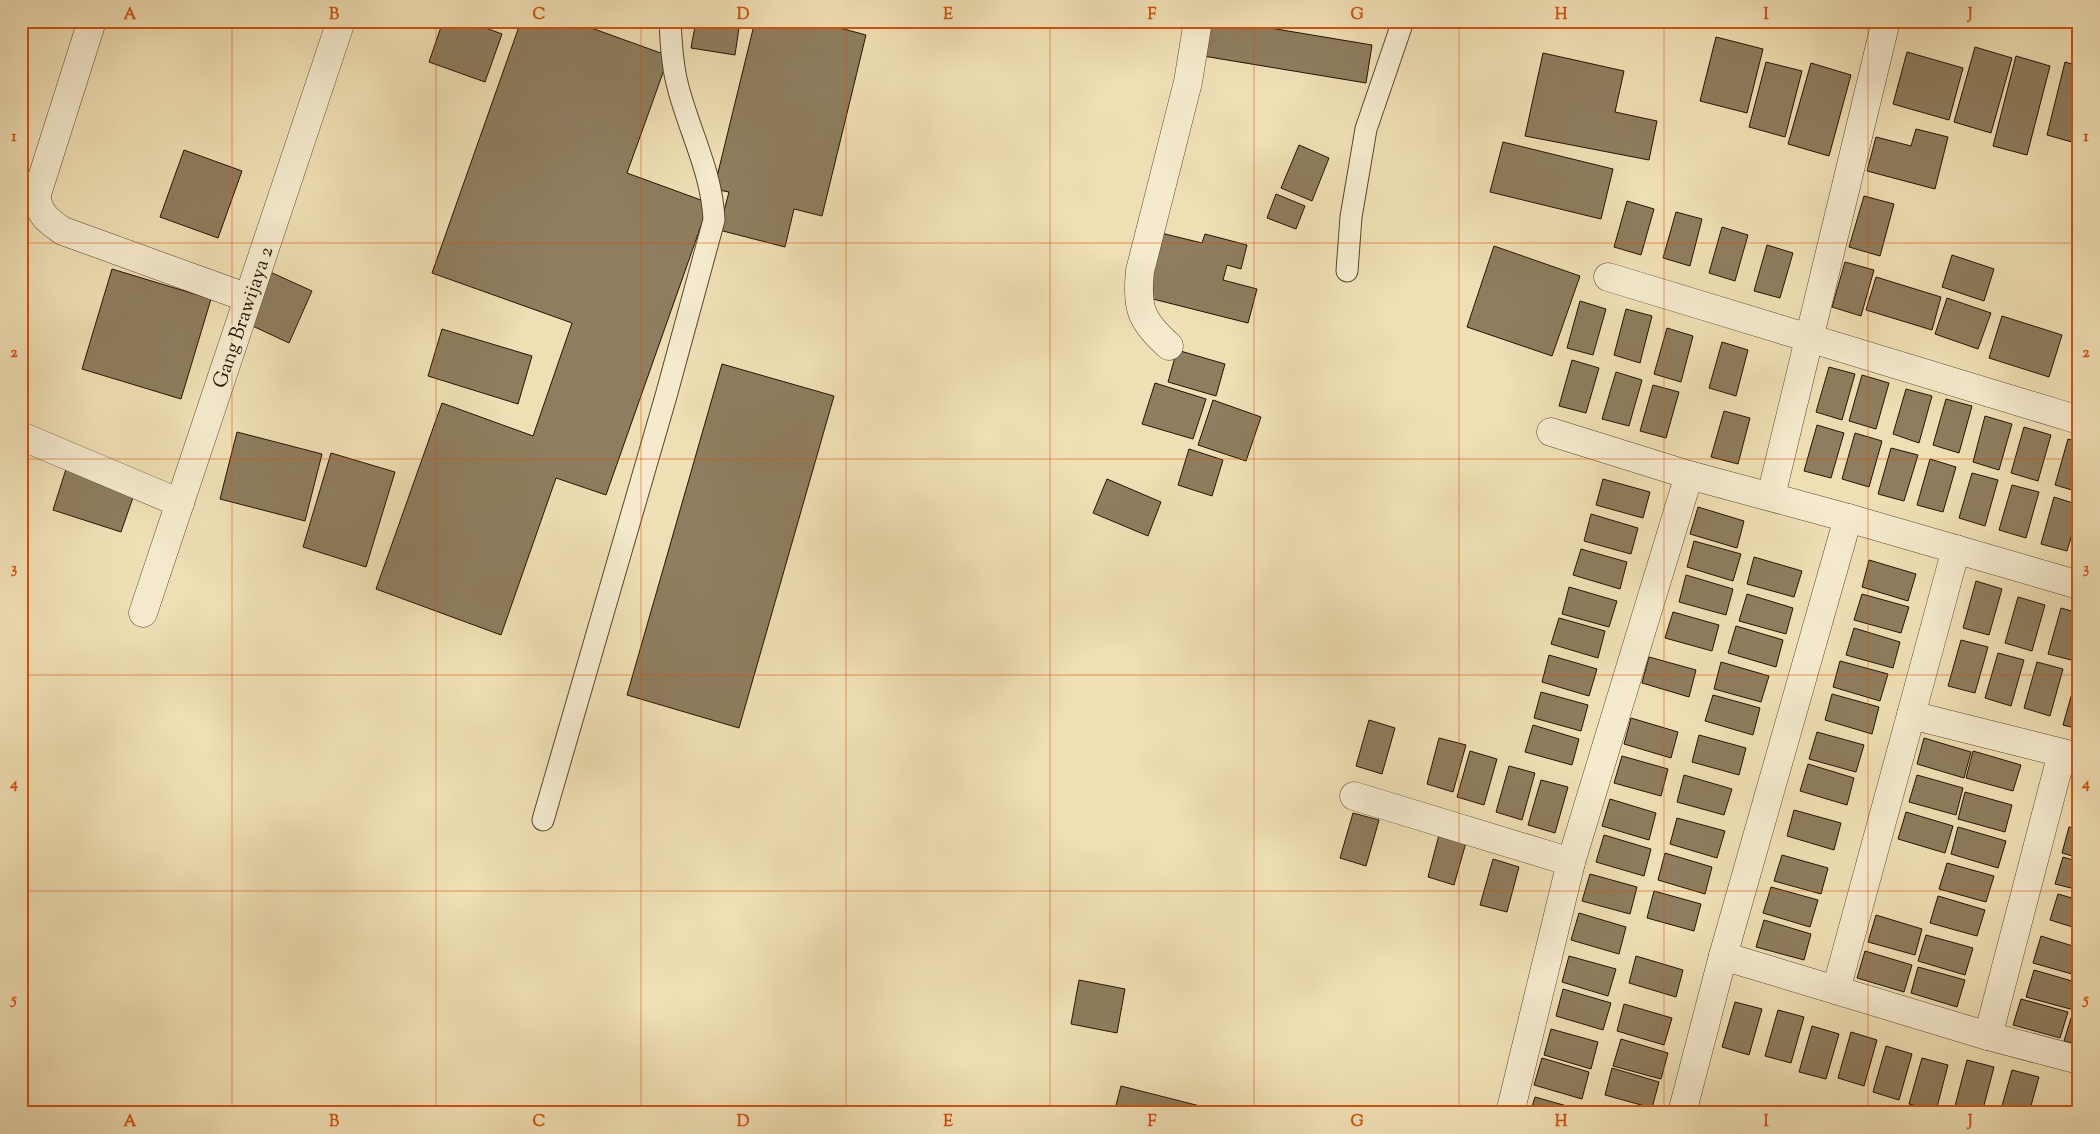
<svg xmlns="http://www.w3.org/2000/svg" width="2100" height="1134" font-family="'Sorts Mill Goudy',serif">
<rect width="100%" height="100%" fill="#efdfb4"/>
<filter id="stains"><feTurbulence type="fractalNoise" baseFrequency=".004" numOctaves="4"/><feColorMatrix values="0 0 0 0 .2 0 0 0 0 .09 0 0 0 0 .02 0 0 0 .5 -.17"/></filter>
<radialGradient id="worn" r=".72"><stop offset=".6" stop-color="#630" stop-opacity="0"/><stop offset="1" stop-color="#630" stop-opacity=".3"/></radialGradient>
<g fill="#8e7d5e" stroke="#251300">
<path d="M443,21H467L502,34L485,82L429,62Z"/>
<path d="M521,21H572L669,56L627,173L709,203L606,495L556,478L501,635L376,589L442,403L533,436L572,323L432,273Z"/>
<path d="M696,21H740L735,55L691,48Z"/>
<path d="M755,21H814L866,35L822,216L794,209L785,247L719,230L729,192L714,189Z"/>
<path d="M1202,21H1228L1372,45L1366,83L1197,55Z"/>
<path d="M1716,37L1763,49L1747,113L1700,101Z"/>
<path d="M1975,47L2012,58L1991,133L1954,122Z"/>
<path d="M1907,52L1963,68L1949,120L1893,104Z"/>
<path d="M1543,53L1624,71L1615,112L1657,121L1649,160L1525,136Z"/>
<path d="M2016,56L2050,66L2027,155L1993,146Z"/>
<path d="M1766,62L1802,71L1785,137L1749,127Z"/>
<path d="M2065,62L2079,66V144L2047,135Z"/>
<path d="M1811,63L1851,75L1829,156L1788,144Z"/>
<path d="M1916,129L1948,137L1935,189L1867,171L1876,137L1911,146Z"/>
<path d="M1503,142L1613,169L1601,219L1490,192Z"/>
<path d="M1299,145L1329,158L1312,201L1281,188Z"/>
<path d="M184,150L242,171L218,238L160,217Z"/>
<path d="M1276,194L1305,206L1296,229L1267,218Z"/>
<path d="M1864,196L1894,204L1880,256L1849,247Z"/>
<path d="M1627,201L1654,209L1641,255L1614,247Z"/>
<path d="M2079,204V237L2072,236Z"/>
<path d="M1676,212L1702,219L1690,266L1663,258Z"/>
<path d="M1722,227L1748,235L1735,281L1709,273Z"/>
<path d="M1157,232L1202,243L1205,234L1247,245L1241,269L1227,265L1223,280L1257,289L1248,323L1141,296Z"/>
<path d="M1767,245L1793,253L1780,298L1754,291Z"/>
<path d="M1494,246L1580,276L1552,356L1467,327Z"/>
<path d="M1952,255L1994,269L1984,301L1942,287Z"/>
<path d="M1845,262L1874,270L1861,316L1832,307Z"/>
<path d="M112,269L211,299L181,399L82,369Z"/>
<path d="M268,271L312,291L289,343L244,322Z"/>
<path d="M1876,277L1941,297L1932,330L1866,310Z"/>
<path d="M1947,298L1991,313L1978,349L1935,334Z"/>
<path d="M1580,301L1606,309L1593,355L1567,348Z"/>
<path d="M1626,309L1652,316L1640,363L1614,355Z"/>
<path d="M2002,316L2062,335L2049,377L1989,358Z"/>
<path d="M1667,328L1693,336L1681,382L1654,374Z"/>
<path d="M442,329L532,356L518,404L428,376Z"/>
<path d="M1722,342L1748,350L1736,396L1709,388Z"/>
<path d="M1177,350L1225,364L1216,396L1168,382Z"/>
<path d="M1572,360L1599,368L1586,413L1559,406Z"/>
<path d="M722,364L834,396L739,728L627,695Z"/>
<path d="M1829,367L1855,374L1842,420L1816,412Z"/>
<path d="M1616,372L1642,380L1629,426L1602,419Z"/>
<path d="M1862,375L1889,383L1876,429L1849,421Z"/>
<path d="M1155,383L1206,399L1193,439L1142,424Z"/>
<path d="M1653,385L1679,392L1666,438L1640,431Z"/>
<path d="M1906,389L1932,396L1919,443L1893,434Z"/>
<path d="M1946,399L1972,406L1959,453L1933,445Z"/>
<path d="M1213,400L1261,417L1246,461L1198,445Z"/>
<path d="M1724,411L1750,418L1738,464L1711,457Z"/>
<path d="M1985,416L2012,424L1999,470L1973,462Z"/>
<path d="M1817,425L1844,433L1831,478L1804,471Z"/>
<path d="M2024,427L2051,435L2038,481L2011,473Z"/>
<path d="M237,432L322,454L305,521L220,499Z"/>
<path d="M1855,433L1882,441L1869,487L1842,479Z"/>
<path d="M2068,439L2079,442V492L2055,485Z"/>
<path d="M1891,448L1918,455L1904,501L1878,494Z"/>
<path d="M1189,449L1223,460L1212,496L1178,485Z"/>
<path d="M331,453L395,472L366,567L303,547Z"/>
<path d="M1930,459L1956,467L1943,512L1917,505Z"/>
<path d="M67,466L136,489L121,532L53,510Z"/>
<path d="M1972,473L1998,480L1985,526L1959,518Z"/>
<path d="M1107,479L1161,502L1148,536L1093,513Z"/>
<path d="M1603,479L1650,492L1643,518L1596,505Z"/>
<path d="M2012,485L2039,492L2026,538L1999,530Z"/>
<path d="M2054,497L2079,505V511L2067,551L2041,544Z"/>
<path d="M1698,507L1744,521L1737,548L1690,534Z"/>
<path d="M1591,514L1638,528L1631,554L1584,541Z"/>
<path d="M1694,541L1741,554L1733,581L1687,567Z"/>
<path d="M1581,549L1627,562L1620,589L1573,575Z"/>
<path d="M1754,557L1802,571L1794,597L1747,584Z"/>
<path d="M1869,560L1916,574L1908,601L1862,587Z"/>
<path d="M1686,575L1733,589L1726,615L1679,602Z"/>
<path d="M1976,581L2002,589L1989,635L1963,628Z"/>
<path d="M1569,587L1617,601L1609,627L1562,614Z"/>
<path d="M1747,594L1793,608L1786,634L1739,621Z"/>
<path d="M1862,594L1909,607L1901,633L1854,620Z"/>
<path d="M2018,597L2045,605L2032,651L2005,643Z"/>
<path d="M2061,608L2079,613V647L2075,661L2048,654Z"/>
<path d="M1673,612L1719,625L1712,651L1665,638Z"/>
<path d="M1559,618L1605,631L1598,658L1551,644Z"/>
<path d="M1736,626L1783,640L1776,667L1728,653Z"/>
<path d="M1854,628L1900,642L1893,668L1846,655Z"/>
<path d="M1961,640L1988,647L1975,693L1948,686Z"/>
<path d="M1998,653L2024,660L2011,706L1985,698Z"/>
<path d="M1549,655L1597,669L1589,696L1542,682Z"/>
<path d="M1649,657L1696,670L1689,697L1642,683Z"/>
<path d="M1840,661L1888,674L1880,701L1833,687Z"/>
<path d="M1721,662L1769,676L1761,702L1714,689Z"/>
<path d="M2037,662L2063,669L2050,716L2024,708Z"/>
<path d="M2076,679L2079,680V729L2063,725Z"/>
<path d="M1541,692L1588,705L1581,731L1534,718Z"/>
<path d="M1832,694L1879,707L1872,734L1825,720Z"/>
<path d="M1713,695L1760,708L1753,735L1705,721Z"/>
<path d="M1631,718L1678,732L1671,758L1624,744Z"/>
<path d="M1369,720L1395,728L1382,774L1356,766Z"/>
<path d="M1533,725L1579,739L1572,765L1525,752Z"/>
<path d="M1817,732L1864,745L1856,772L1809,759Z"/>
<path d="M1699,735L1746,748L1739,775L1692,762Z"/>
<path d="M1439,738L1466,745L1453,792L1427,784Z"/>
<path d="M1924,738L1971,752L1964,778L1917,764Z"/>
<path d="M1470,751L1497,759L1484,805L1457,797Z"/>
<path d="M1973,751L2021,765L2013,791L1966,778Z"/>
<path d="M1622,756L1668,769L1661,796L1614,783Z"/>
<path d="M1808,764L1854,778L1847,805L1800,791Z"/>
<path d="M1509,766L1535,773L1522,820L1496,812Z"/>
<path d="M1684,775L1732,789L1724,815L1677,802Z"/>
<path d="M1917,775L1963,788L1956,815L1909,802Z"/>
<path d="M1541,780L1568,787L1555,833L1528,825Z"/>
<path d="M1965,792L2012,805L2005,832L1958,819Z"/>
<path d="M2079,796V821L2072,819Z"/>
<path d="M1610,799L1656,813L1649,840L1602,826Z"/>
<path d="M1794,810L1841,823L1834,850L1787,836Z"/>
<path d="M1906,812L1953,826L1945,853L1898,839Z"/>
<path d="M1353,813L1379,820L1366,866L1340,858Z"/>
<path d="M1677,818L1725,831L1717,858L1670,844Z"/>
<path d="M1958,827L2006,841L1998,868L1951,854Z"/>
<path d="M2069,827L2079,829V858L2062,853Z"/>
<path d="M1440,831L1467,839L1454,885L1428,877Z"/>
<path d="M1604,835L1651,849L1644,876L1596,862Z"/>
<path d="M1665,853L1712,867L1705,894L1658,880Z"/>
<path d="M1782,855L1828,868L1821,894L1774,881Z"/>
<path d="M2063,857L2079,862V890L2055,884Z"/>
<path d="M1493,859L1519,867L1507,912L1480,905Z"/>
<path d="M1947,863L1994,876L1986,902L1939,889Z"/>
<path d="M1590,874L1637,887L1630,914L1582,901Z"/>
<path d="M1771,887L1818,900L1810,927L1763,913Z"/>
<path d="M1654,891L1701,904L1694,931L1647,918Z"/>
<path d="M2058,894L2079,900V929L2050,920Z"/>
<path d="M1938,896L1985,910L1977,936L1930,923Z"/>
<path d="M1579,913L1626,927L1619,954L1571,940Z"/>
<path d="M1876,915L1922,929L1915,955L1868,942Z"/>
<path d="M1764,920L1811,934L1804,960L1756,947Z"/>
<path d="M1926,935L1973,948L1965,975L1918,961Z"/>
<path d="M2041,936L2079,948V976L2033,963Z"/>
<path d="M1865,951L1912,965L1904,992L1857,978Z"/>
<path d="M1569,956L1616,969L1608,996L1562,982Z"/>
<path d="M1636,956L1683,970L1676,997L1629,983Z"/>
<path d="M1918,967L1965,980L1957,1007L1911,993Z"/>
<path d="M2034,970L2079,983V993L2074,1010L2026,997Z"/>
<path d="M1079,980L1125,989L1117,1033L1071,1024Z"/>
<path d="M1563,989L1611,1003L1603,1030L1556,1016Z"/>
<path d="M2021,999L2068,1012L2060,1038L2013,1025Z"/>
<path d="M1735,1002L1762,1009L1749,1055L1722,1047Z"/>
<path d="M1624,1004L1672,1018L1664,1045L1617,1031Z"/>
<path d="M1778,1010L1804,1017L1791,1063L1765,1056Z"/>
<path d="M2072,1015L2079,1017V1045L2064,1041Z"/>
<path d="M1812,1026L1839,1034L1826,1079L1799,1072Z"/>
<path d="M1551,1029L1598,1042L1591,1069L1544,1055Z"/>
<path d="M1851,1032L1877,1040L1864,1086L1838,1078Z"/>
<path d="M1621,1039L1668,1053L1661,1079L1613,1066Z"/>
<path d="M1886,1046L1912,1054L1899,1100L1873,1092Z"/>
<path d="M1542,1058L1589,1072L1582,1099L1534,1085Z"/>
<path d="M1922,1058L1948,1065L1936,1111L1909,1104Z"/>
<path d="M1967,1060L1994,1067L1982,1113L1955,1106Z"/>
<path d="M1612,1068L1659,1082L1652,1108L1605,1095Z"/>
<path d="M2012,1070L2039,1077L2029,1113H2000Z"/>
<path d="M1121,1086L1200,1106L1198,1113H1114Z"/>
<path d="M1535,1097L1581,1110V1113H1530Z"/>
<path d="M1598,1108L1613,1113H1597Z"/>
</g>
<g fill="none" stroke-linecap="round" stroke-linejoin="round">
<defs>
<g id="lane">
<path d="M1347,271L1351,217L1366,129L1403,21"/>
<path d="M543,820L666,396L714,220C712,171 688,129 677,83C672,63 671,42 670,21"/>
</g>
<g id="street">
<path d="M92,21L36,197C41,216 47,220 63,231L248,298"/>
<path d="M1608,277L2079,420"/>
<path d="M1169,346C1141,321 1136,308 1140,271L1188,82L1198,21"/>
<path d="M1551,432L1689,475"/>
<path d="M21,436L180,503"/>
<path d="M1771,496L1886,21"/>
<path d="M1848,518L2079,585"/>
<path d="M143,613L341,21"/>
<path d="M1911,715L1956,549"/>
<path d="M1354,796L1571,862"/>
<path d="M1723,956L1988,1036L2079,1060"/>
<path d="M1836,990L1911,715L2079,757"/>
<path d="M1988,1036L2062,753"/>
<path d="M1510,1113L1571,862L1689,475L1848,518L1723,956L1682,1113"/>
</g>
</defs>
<use href="#lane" stroke="#58462d" stroke-width="23"/>
<use href="#street" stroke="#58462d" stroke-width="29"/>
<use href="#lane" stroke="#f5eace" stroke-width="21"/>
<use href="#street" stroke="#f5eace" stroke-width="28"/>
</g>
<path fill="none" stroke="#d4520b" stroke-width="1" stroke-opacity="0.55" d="M232,21V1113M436,21V1113M641,21V1113M846,21V1113M1050,21V1113M1254,21V1113M1459,21V1113M1664,21V1113M1868,21V1113M21,243H2079M21,459H2079M21,675H2079M21,891H2079"/>
<g text-anchor="middle" stroke-width="4" stroke-linejoin="round" paint-order="stroke">
<g font-size="20" fill="#251300" stroke="#f5eace">
<text transform="translate(242 317) rotate(-71)" y="7">Gang Brawijaya 2</text>
</g>
</g>
<rect width="2100" height="1134" fill="none" stroke="#efdfb4" stroke-width="55"/>
<rect x="28" y="28" width="2044" height="1078" fill="none" stroke="#d4520b" stroke-width="2"/>
<g font-size="16" text-anchor="middle" font-weight="bold" fill="#d4520b">
<text x="130" y="19">A</text>
<text x="334" y="19">B</text>
<text x="539" y="19">C</text>
<text x="743" y="19">D</text>
<text x="948" y="19">E</text>
<text x="1152" y="19">F</text>
<text x="1357" y="19">G</text>
<text x="1561" y="19">H</text>
<text x="1766" y="19">I</text>
<text x="1970" y="19">J</text>
<text x="14" y="141">1</text>
<text x="2086" y="141">1</text>
<text x="14" y="357">2</text>
<text x="2086" y="357">2</text>
<text x="14" y="573">3</text>
<text x="2086" y="573">3</text>
<text x="14" y="788">4</text>
<text x="2086" y="788">4</text>
<text x="14" y="1004">5</text>
<text x="2086" y="1004">5</text>
<text x="130" y="1126">A</text>
<text x="334" y="1126">B</text>
<text x="539" y="1126">C</text>
<text x="743" y="1126">D</text>
<text x="948" y="1126">E</text>
<text x="1152" y="1126">F</text>
<text x="1357" y="1126">G</text>
<text x="1561" y="1126">H</text>
<text x="1766" y="1126">I</text>
<text x="1970" y="1126">J</text>
</g>
<rect width="100%" height="100%" filter="url(#stains)"/>
<rect width="100%" height="100%" fill="url(#worn)"/>
</svg>
